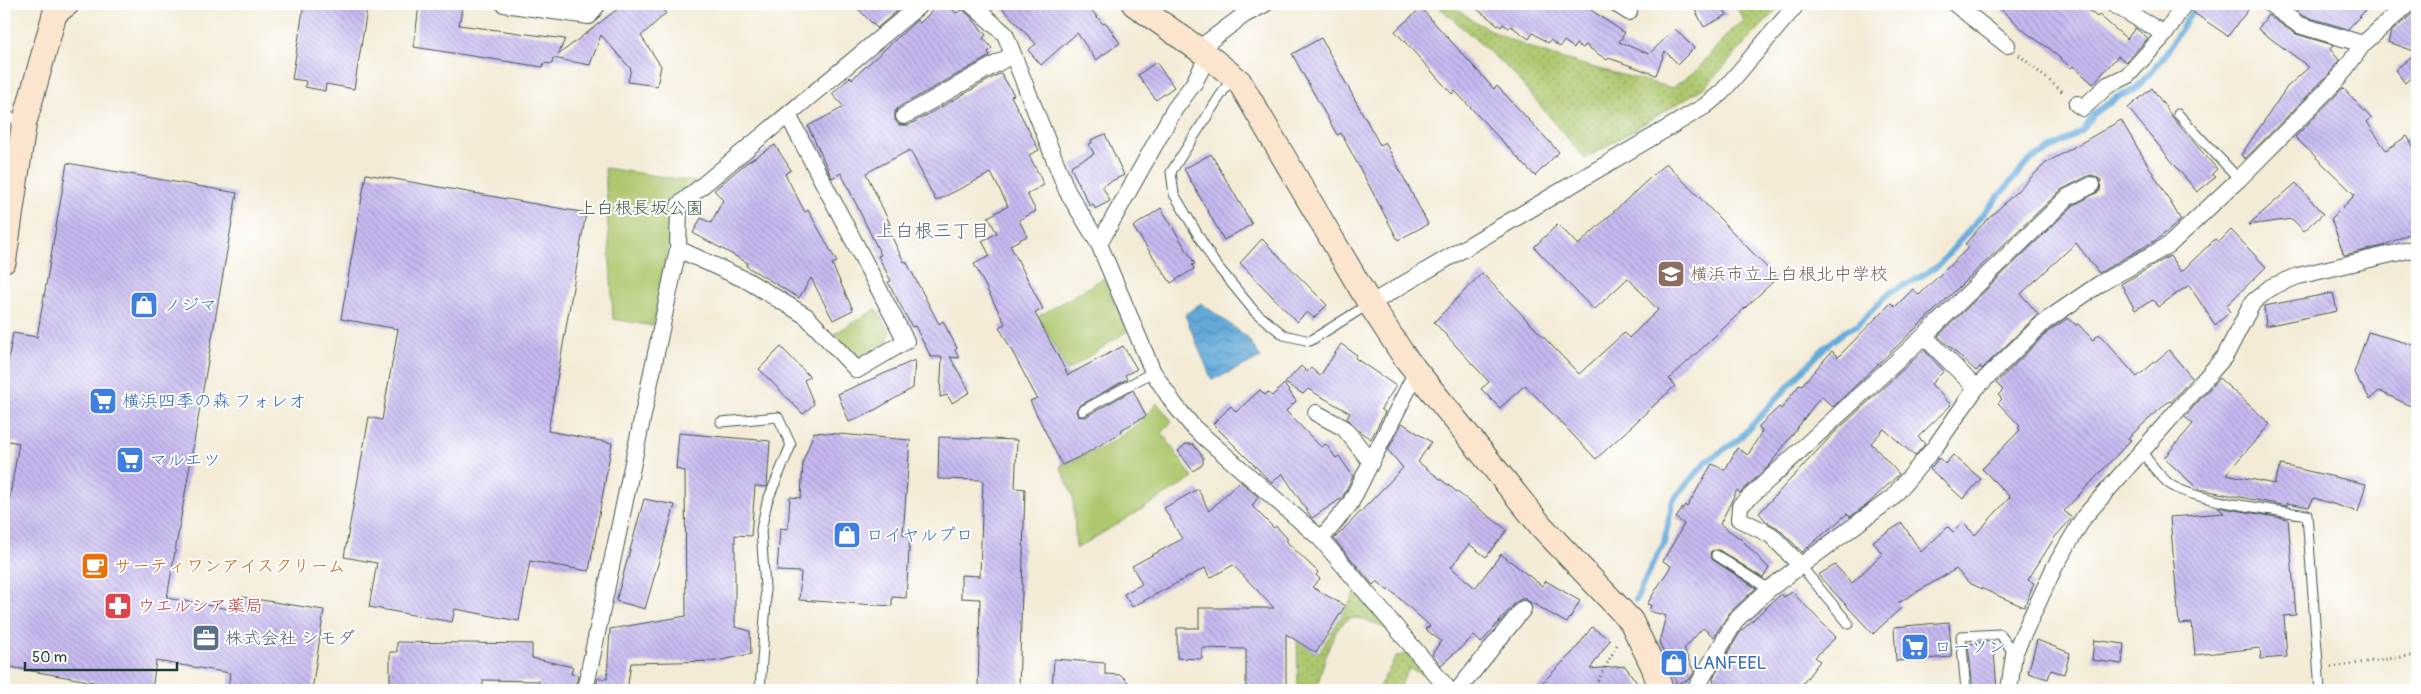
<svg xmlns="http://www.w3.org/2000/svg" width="2421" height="694" font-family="Pangolin,'Klee One',sans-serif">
<defs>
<pattern id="grass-dots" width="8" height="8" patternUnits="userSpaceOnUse" patternTransform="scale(1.25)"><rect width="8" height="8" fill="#adc86e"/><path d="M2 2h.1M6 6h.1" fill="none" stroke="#8ca45b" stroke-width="1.8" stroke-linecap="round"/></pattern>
<pattern id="water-waves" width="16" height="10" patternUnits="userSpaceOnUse" patternTransform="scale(1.25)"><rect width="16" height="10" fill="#64aada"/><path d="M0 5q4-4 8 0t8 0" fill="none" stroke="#528cb2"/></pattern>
<pattern id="building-back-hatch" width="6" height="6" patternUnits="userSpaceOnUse" patternTransform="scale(1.25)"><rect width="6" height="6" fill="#c8baf2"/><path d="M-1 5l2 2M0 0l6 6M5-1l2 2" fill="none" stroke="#a298c5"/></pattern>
</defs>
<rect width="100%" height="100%" fill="#fff"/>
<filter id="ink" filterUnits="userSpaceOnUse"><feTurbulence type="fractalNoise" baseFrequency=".02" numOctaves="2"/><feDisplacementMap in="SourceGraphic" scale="10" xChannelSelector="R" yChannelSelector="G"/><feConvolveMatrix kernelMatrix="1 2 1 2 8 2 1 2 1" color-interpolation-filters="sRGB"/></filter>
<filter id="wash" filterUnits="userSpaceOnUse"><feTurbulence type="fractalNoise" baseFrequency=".0096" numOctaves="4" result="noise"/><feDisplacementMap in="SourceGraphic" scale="20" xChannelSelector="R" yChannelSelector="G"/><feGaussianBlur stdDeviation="1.12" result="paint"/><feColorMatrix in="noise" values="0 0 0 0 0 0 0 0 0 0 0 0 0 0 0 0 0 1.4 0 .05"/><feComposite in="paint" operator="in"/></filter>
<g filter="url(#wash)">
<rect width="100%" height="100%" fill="#f3ebd6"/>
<g fill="url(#grass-dots)" stroke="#668251">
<path d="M1436,4H1451C1505,51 1603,69 1672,88L1697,70L1730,31L1744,21L1735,4H1777L1780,6L1705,87L1585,159L1512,72Z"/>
<path d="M1356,592L1393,633C1383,628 1366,617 1354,618C1331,620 1322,672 1316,690H1298L1297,633L1319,653Z"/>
<path d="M1408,653L1429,676L1409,669L1398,690H1377L1396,657Z"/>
</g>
<g fill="#adc86e" stroke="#668251">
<path d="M605,168L697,182L677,203L653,326L613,319Z"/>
<path d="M1104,278L1127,331L1067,371L1039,316Z"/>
<path d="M876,309L890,332L887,342L866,357L857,356L834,334Z"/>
<path d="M1157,403L1172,421L1162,433L1193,478L1076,549L1073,496L1060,466C1098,451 1131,436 1157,403Z"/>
</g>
<path fill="url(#water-waves)" stroke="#427487" d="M1201,303L1247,337L1261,358L1212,380L1185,315Z"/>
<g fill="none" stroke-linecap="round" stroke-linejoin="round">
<path stroke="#64aada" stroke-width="6" d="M1636,600L1648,573L1664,543L1673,500L1707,461L1737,441L1824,348L1844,332L1858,325L1891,291L1910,283L1938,266L2029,161L2082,131L2094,114L2117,97L2135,90L2163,58L2197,4"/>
</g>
<g id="blocks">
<g fill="url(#building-back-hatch)">
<path d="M304,4H368L354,89L326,84L325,91L305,87L306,81L292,79Z"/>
<path d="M419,4H463L459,25L565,39L558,55L624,4H658L666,13L641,36L661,66L657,86L628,82L631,69L601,35L590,65L553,58L552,64L544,63L543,67L414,47Z"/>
<path d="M853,4H902L904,5L877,28Z"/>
<path d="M939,4H947L956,13L963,10L972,18L986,35L983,38L992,48L988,52L990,56L899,107L895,111V120L899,125H909L1001,73L1014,95L1011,96L1039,150L1029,155L1044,185L1027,194L1036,211L1019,220L1027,236L1010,245L1043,309L1035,313L1068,375L1123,346L1137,369L1125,375L1127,379L1079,406L1076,411L1078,416L1085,417L1133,390L1146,416L1121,430L1122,432L1085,454L1062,465L1030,401L1037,398L999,327L1005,324L974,264L990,256L982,241L997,233L988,217L1008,206L991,173L936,201L910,150L866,173L890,224L886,225L904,262L906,261L939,324L943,321L957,348L955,350L959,358L950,357L970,392L952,403L947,395L940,397L942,357H931L915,326L912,327L888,282L891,281L878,256L881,255L841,173L832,178L808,126L844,107L832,94L850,77L852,79L917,20L920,23Z"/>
<path d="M998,4H1086L1103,24L1106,23L1120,43L1096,60L1077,33L1041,65L1028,50L1036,44Z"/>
<path d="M1470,4H1582L1625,33L1619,42L1649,54L1675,29L1694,48L1678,64L1665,51L1656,75L1609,58L1607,60L1585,45L1583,48L1576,44L1574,48L1564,41L1560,47L1550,40L1548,43L1533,33L1529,39L1511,26L1509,28L1503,24L1501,27Z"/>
<path d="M1692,4H1721L1727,15L1704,27Z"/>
<path d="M1995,4H2081L2097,17L2099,15L2127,39L2135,28L2148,38L2126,62L2118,56L2093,84L2073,66L2071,68L2050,49L2028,34Z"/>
<path d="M2194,4H2239L2248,10L2228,36L2191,11Z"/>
<path d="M2296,4H2371L2348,29L2303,16L2292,7Z"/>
<path d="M1421,8L1494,89L1497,86L1559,152L1535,176L1455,91L1452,94L1395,31Z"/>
<path d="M2412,14L2417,20V72L2405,83L2395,70L2417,52L2388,42L2391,32Z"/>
<path d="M2268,15L2296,34L2333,45L2330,49L2339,60L2330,73L2245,159L2241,155L2287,87L2309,67L2258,29Z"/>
<path d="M1321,38L1380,145L1385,142L1428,224L1398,240L1341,133L1337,135L1292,54Z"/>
<path d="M1156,62L1174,87L1156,100L1138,75Z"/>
<path d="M2152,88L2173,118L2217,169L2212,174L2216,177L2197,192L2128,108Z"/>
<path d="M2343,88L2371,118L2367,122L2386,150L2407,136L2417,152V230L2383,246L2344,255L2331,219L2355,195L2295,137Z"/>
<path d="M2121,120L2181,220L2158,239L2099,273L2076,243L2021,294L2038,314L1982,369L1980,367L1976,371L1938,336L2074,205L2100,191L2101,180L2093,175L2088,176L2061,190L1833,407L1821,396L1769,466L1740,493L1737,490L1720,524L1741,539L1769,568L1763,578L1719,550L1711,551L1710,555L1713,560L1756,588L1729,613L1714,637L1703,628L1684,649L1694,672L1690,679L1677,684L1659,642L1666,616L1649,611L1651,605L1647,604L1671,566L1663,561L1684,524L1676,518L1685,505L1687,507L1712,464L1725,470L1737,448L1748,455L1762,431L1758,427L1779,407L1781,409L1800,384L1802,385L1832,351L1838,357L1891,303L1895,307L1913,289L1919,295L1969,247L1965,244L1979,228L2046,163Z"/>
<path d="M1105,134L1124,175L1102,186L1110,201L1095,209L1093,204L1090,206L1071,168L1072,165L1094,154L1089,144L1092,143L1091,140Z"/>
<path d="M775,145L791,170L785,174L805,212L808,210L837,262L832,264L853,310L833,320L811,278L799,298L746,266L748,263L693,233L701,218L711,223L723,200L714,190L746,163Z"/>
<path d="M1211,154L1252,224L1224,240L1184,169Z"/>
<path d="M67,163L237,193L167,598L240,611L242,597L324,610L312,690H228L230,673L156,661L152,690H139L4,666V531L19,443L4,440V361H8L13,333L37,337Z"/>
<path d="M1666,163L1777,278L1669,379L1675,386L1596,459L1525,385L1500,408L1481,389L1489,382L1434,322L1482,273L1579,374L1624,333L1629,338L1658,310L1628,278L1594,310L1534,247L1558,224L1578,245Z"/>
<path d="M366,174L586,213L548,431L612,443L589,571L530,561L519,621L455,609L452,622L369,607L377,563L344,557L369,417L382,420L398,329L341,319Z"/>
<path d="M2296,183L2323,214L2304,231L2292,219L2248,225Z"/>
<path d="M1161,208L1195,264L1192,265L1194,269L1171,283L1133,227Z"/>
<path d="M2231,230L2266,267L2226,306L2230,312L2215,325L2189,285L2158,307L2153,300L2135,310L2121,284L2170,256L2181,272L2215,239L2219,242Z"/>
<path d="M1262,239L1327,305L1314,318L1307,312L1297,322L1240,263Z"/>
<path d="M2333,293L2337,311L2266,326L2264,306Z"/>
<path d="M2068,318L2076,325L2078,324L2093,340L2099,334L2137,377L2169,350L2192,378L2171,402L2169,401L2128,438L2131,440L2064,511L2072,518L2055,537L2028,580L2034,583L2024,607L1969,583L1956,569L1898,603L1902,607L1873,634L1818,575L1835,565L1852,583L1882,554L1873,541L1902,523L1921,552L1948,527L1953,532L1963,523L1975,535L2010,497L1982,469L2020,430L2018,428L2020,426L1998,403L2002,399L1998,395L2003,390L1996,383L2050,330Z"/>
<path d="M2368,332L2417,346V409L2379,391L2370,399L2354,373Z"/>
<path d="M1341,344L1357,355L1355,358L1396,386L1381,409L1385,412L1371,439L1360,432L1347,418L1350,413L1308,389L1303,394L1285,383L1301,366L1307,372L1311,368L1320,376Z"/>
<path d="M781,347L810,377L804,380L814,404L803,414L759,369Z"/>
<path d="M1924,350L1944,371L1931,384L1951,405L1918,437L1925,444L1915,456L1884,429L1871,443L1899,474L1868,504L1850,517L1847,514L1802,552L1778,528L1767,522L1759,513L1831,436Z"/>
<path d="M915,360L913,388L873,411L849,422L838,394Z"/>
<path d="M2219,378L2270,424L2226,474L2274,484L2281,465L2366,484L2358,512L2314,498L2309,507L2287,503V506L2198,489L2164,458L2193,424L2185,417Z"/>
<path d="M1284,384L1296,401L1286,411L1321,447L1326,444L1336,458L1339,456L1353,476L1342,498L1312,518L1282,473L1272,483L1213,424L1231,406L1236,412L1260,390L1265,395L1268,392L1272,396Z"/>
<path d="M1402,423L1431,442L1418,462L1507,530L1486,557L1469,544L1451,567L1475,588L1501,554L1542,586L1546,581L1580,601L1567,623L1523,598L1515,603L1481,643L1474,636L1441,665L1432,654L1441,641L1425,629L1430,626L1389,589L1388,591L1377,581L1373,585L1334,539L1403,468L1388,450Z"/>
<path d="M814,432L910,440L903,535L910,536L906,598L892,597V606L799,600L801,572L777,571L780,528L788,529L790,497L801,498L803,461Z"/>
<path d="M679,433L770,441L767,487L755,486L751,536L735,535V627L750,631L751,654L717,661L631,663L627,690H595L598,678L607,679L610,629L686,616L685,471L676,469Z"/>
<path d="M939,437L1017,440L1015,488L1025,489L1019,690H978L980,599L961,598V575L980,576L983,480L938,479Z"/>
<path d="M1186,444H1193L1203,457V464L1193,471L1178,451Z"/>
<path d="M1953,455L1981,479L1963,499L1930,469L1939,458L1945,464Z"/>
<path d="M1240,481L1258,497L1252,506L1274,528L1276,526L1287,538V542L1318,572L1316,575L1320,579L1312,587L1345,606L1316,653L1286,634V690H1246V649L1202,648V659L1177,658V628H1199V608H1274L1233,565L1210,578L1205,568L1132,607L1124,594L1142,584L1132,566L1182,539L1164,508L1198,489L1209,511Z"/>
<path d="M644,499L675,505L645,609L616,601Z"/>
<path d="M2218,507L2288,519L2296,615L2284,616L2287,657L2261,659L2260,648L2195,655L2192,623L2179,624L2170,517L2224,513Z"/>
<path d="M1792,592L1836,637L1815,657L1820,661L1798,690H1715L1713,678L1741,631L1781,594L1784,597Z"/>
<path d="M1949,622L1952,657L1896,661L1894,627Z"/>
<path d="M1592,627L1610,640L1590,669L1625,666L1642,690H1535L1574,651Z"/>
<path d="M2037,640L2070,653L2064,674L2051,670L2048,679L2028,673Z"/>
<path d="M2094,640L2124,644L2122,664L2092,660Z"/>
<path d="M1993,641L1997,689L1973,690L1968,644Z"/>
<path d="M397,642L532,644V658L573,667L571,674L578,675L575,690H537L539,681L483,680V688H390V652H397Z"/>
<path d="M1054,659L1105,663V674L1121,675L1136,690H1052Z"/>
</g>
</g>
</g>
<g filter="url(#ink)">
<use href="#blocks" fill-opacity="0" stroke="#3f574c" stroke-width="1"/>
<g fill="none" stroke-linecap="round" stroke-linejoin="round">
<defs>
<g id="lane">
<path d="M1233,76L1171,172L1174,194L1214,262L1255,312L1284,335L1310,341L1369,304"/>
<path d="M4,114L23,124"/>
<path d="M2178,114L2239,179"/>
<path d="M1082,411L1153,372"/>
<path d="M721,422L778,417L791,445L767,502L761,530L766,602L760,690"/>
<path d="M2141,450C2149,462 2157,473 2168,483C2191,501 2275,510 2307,515L2320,690"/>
<path d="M1716,555L1769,589"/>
<path d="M1800,565L1849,624"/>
<path d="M1966,690L1961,636L2000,634L2014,654"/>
</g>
<g id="street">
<path d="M504,4L589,16L598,4"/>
<path d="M971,4L1005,34L1067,191L1099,244L1153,372L1174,404L1194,428L1321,539L1449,690"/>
<path d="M1616,4L1629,12"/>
<path d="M1955,4L2007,45"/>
<path d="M2113,4L2165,34"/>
<path d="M2270,4L2299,25L2363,44"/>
<path d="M1197,50L1244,15L1265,4"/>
<path d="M2077,104L2083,108L2108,85L2127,76L2165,34L2184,4"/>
<path d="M904,116L1012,55"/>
<path d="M1099,244L1174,110L1194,83L1208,56"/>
<path d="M678,249L748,281L806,316L857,370L906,341L788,115"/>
<path d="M1370,304L1705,106L1722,92L1797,4"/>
<path d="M1924,336L1976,388"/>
<path d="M1316,413L1344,428L1371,462"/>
<path d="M1321,539L1350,504L1416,373"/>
<path d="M1800,565L1771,535L1739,519L1740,506L1924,336L2068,197L2092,185"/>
<path d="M585,690L678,249L679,205L921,4"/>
<path d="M1458,690L1523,609"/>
<path d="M1695,690L1736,620L1769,589L1892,498L1935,447L1976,388L2044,322L2101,283L2169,245L2239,179L2338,79L2363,44L2408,4"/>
<path d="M2009,690L2014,654L2054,568L2084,517L2225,356L2253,302L2271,287L2298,276L2417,248"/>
</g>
<g id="secondary">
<path d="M1134,4L1208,56L1239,81L1370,304L1404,356L1541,526L1631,621L1653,666L1661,690"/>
<path d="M4,261L24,124L55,13L67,4"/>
</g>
</defs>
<use href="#lane" stroke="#3f574c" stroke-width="11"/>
<use href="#street" stroke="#3f574c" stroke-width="18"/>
<use href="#secondary" stroke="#3f574c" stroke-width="26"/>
<g stroke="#3f574c" stroke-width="3" stroke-dasharray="1 4" stroke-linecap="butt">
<path d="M2019,55L2064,93"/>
<path d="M2331,667L2417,655"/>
<path d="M1593,690L1618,643"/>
</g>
<use href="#lane" stroke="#fff" stroke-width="9"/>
<use href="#street" stroke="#fff" stroke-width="16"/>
<use href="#secondary" stroke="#fbe5cf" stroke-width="24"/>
</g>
</g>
<defs>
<symbol id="school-square" viewBox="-11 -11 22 22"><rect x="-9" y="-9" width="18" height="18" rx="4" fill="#8d6e63" stroke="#fff"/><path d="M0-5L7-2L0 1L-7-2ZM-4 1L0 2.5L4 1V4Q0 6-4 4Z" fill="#fff"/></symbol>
<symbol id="shop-square" viewBox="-11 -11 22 22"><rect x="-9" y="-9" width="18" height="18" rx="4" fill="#3f7fe0" stroke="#fff"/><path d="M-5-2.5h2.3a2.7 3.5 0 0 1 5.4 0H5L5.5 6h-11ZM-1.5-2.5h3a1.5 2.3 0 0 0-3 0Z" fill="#fff"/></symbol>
<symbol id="supermarket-square" viewBox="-11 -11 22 22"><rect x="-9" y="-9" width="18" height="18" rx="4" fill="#3f7fe0" stroke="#fff"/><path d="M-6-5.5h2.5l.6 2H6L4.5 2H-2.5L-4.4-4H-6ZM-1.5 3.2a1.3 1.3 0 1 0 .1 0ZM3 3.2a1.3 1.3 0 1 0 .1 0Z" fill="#fff"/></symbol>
<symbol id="cafe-square" viewBox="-11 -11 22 22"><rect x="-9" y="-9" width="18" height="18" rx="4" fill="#e8710a" stroke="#fff"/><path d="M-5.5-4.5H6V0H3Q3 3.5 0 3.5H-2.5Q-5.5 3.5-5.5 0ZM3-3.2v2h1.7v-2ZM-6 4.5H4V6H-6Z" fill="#fff"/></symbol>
<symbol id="pharmacy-square" viewBox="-11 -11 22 22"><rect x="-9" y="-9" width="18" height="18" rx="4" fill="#e0444e" stroke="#fff"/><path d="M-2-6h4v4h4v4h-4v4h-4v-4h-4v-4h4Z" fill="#fff"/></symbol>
<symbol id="office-square" viewBox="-11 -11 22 22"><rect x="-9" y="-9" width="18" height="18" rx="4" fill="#5c6f8a" stroke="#fff"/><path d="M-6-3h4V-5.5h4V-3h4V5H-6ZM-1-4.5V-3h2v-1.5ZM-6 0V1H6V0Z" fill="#fff"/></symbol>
</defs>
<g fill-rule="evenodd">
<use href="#school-square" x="1655" y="258" width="32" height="32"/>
<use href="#shop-square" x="128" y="289" width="32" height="32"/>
<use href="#supermarket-square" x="87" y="385" width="32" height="32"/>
<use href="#supermarket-square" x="114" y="444" width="32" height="32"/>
<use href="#shop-square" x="831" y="519" width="32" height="32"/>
<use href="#cafe-square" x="79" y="550" width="32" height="32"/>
<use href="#pharmacy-square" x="102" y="590" width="32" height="32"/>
<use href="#office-square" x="190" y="622" width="32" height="32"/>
<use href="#supermarket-square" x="1899" y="631" width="32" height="32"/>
<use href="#shop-square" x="1658" y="647" width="32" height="32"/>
</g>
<g text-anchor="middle" stroke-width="4" stroke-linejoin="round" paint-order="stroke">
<g font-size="18" fill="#426042" stroke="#fff">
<text x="641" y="214">上白根長坂公園</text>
</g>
<g font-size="18" fill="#785e54" stroke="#fff" text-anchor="start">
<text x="1690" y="280">横浜市立上白根北中学校</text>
</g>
<g font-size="18" fill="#366cbe" stroke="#fff" text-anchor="start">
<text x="163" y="311">ノジマ</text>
<text x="122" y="407">横浜四季の森 フォレオ</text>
<text x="149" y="466">マルエツ</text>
<text x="866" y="541">ロイヤルプロ</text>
<text x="1934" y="653">ローソン</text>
<text x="1693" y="669">LANFEEL</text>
</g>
<g font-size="18" fill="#c56008" stroke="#fff" text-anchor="start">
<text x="114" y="572">サーティワンアイスクリーム</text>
</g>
<g font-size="18" fill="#be3a42" stroke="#fff" text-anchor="start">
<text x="137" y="612">ウエルシア薬局</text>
</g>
<g font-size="18" fill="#4e5e75" stroke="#fff" text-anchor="start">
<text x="225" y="644">株式会社 シモダ</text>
</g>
<g font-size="19" fill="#5a6976" stroke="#fff">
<text x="933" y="237">上白根三丁目</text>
</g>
</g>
<rect width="2421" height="694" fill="none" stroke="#fff" stroke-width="20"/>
<path d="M25 662v8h152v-8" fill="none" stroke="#1f3d34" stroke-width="2.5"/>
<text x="32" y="662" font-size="15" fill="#1f3d34" stroke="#ffffff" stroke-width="4" paint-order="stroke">50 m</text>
</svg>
